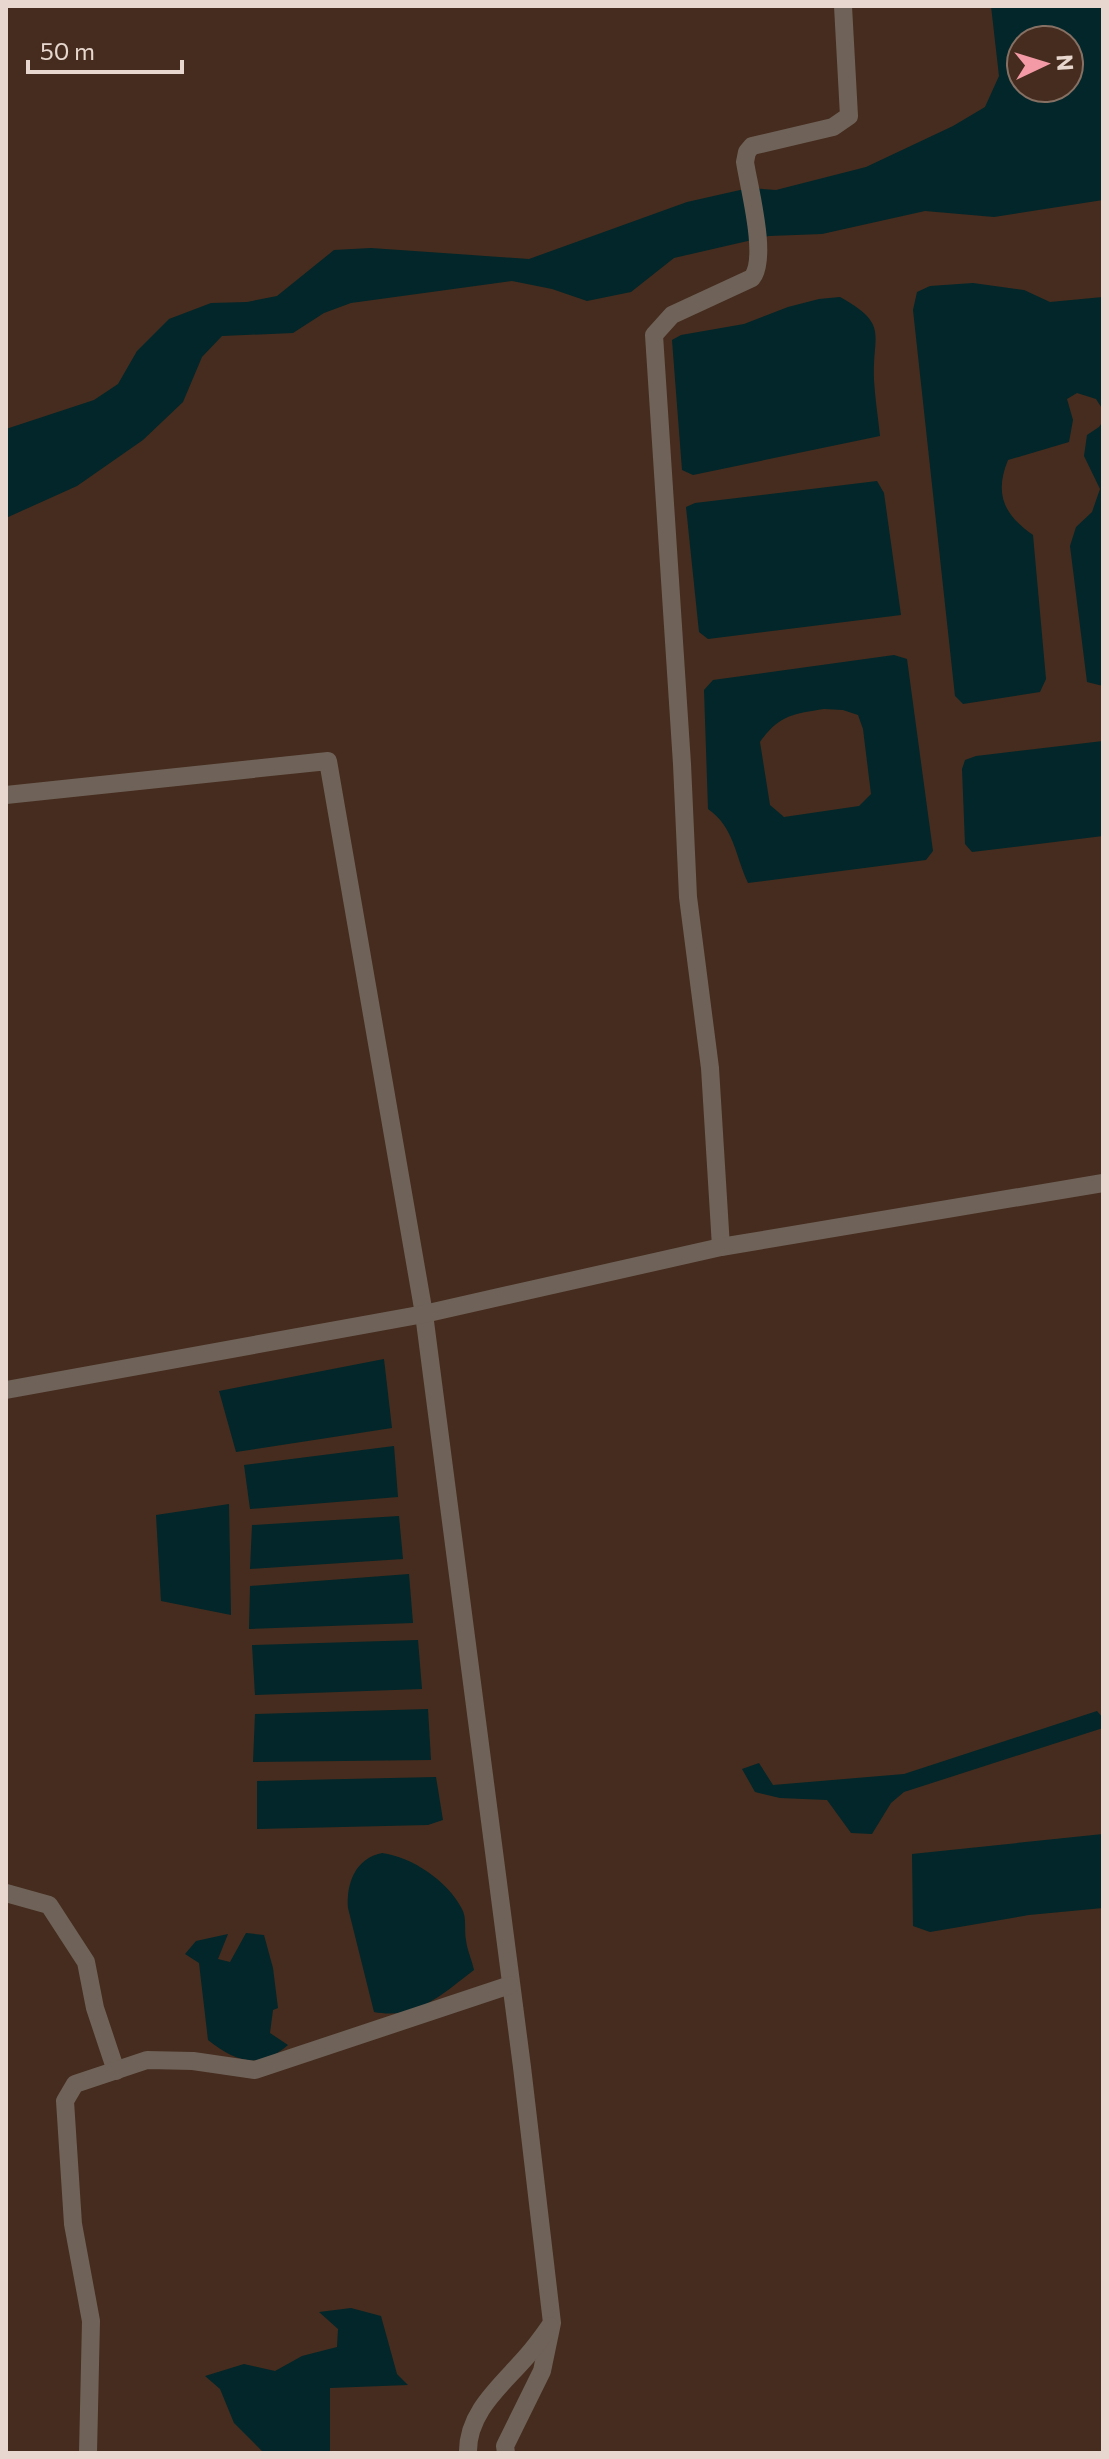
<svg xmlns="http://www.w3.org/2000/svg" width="1109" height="2459" font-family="Commissioner,sans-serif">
<rect width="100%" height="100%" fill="#452c1e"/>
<g fill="#022629" fill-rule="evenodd">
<path d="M991,6H1103V200L994,217L925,211L822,234L769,236L674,258L631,292L587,301L552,289L512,281L351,303L324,313L293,333L222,336L202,357L183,402L143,440L77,486L6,518V429L94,400L118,384L137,351L169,319L211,303L247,302L277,296L334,250L371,248L529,259L687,202L749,188L776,190L866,167L953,126L985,107L999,76ZM1021,40H1069V88H1021Z"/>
<path d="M973,283L1024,290L1050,302L1103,297V410L1096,399L1077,393L1067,399L1073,420L1069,442L1008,460C994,494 1004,515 1033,535L1046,679L1040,692L963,704L955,696L913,310L917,292L930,286Z"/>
<path d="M840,297C890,325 872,333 874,380C875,398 878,417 880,436L693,475L682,470L672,340L681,335L744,324L788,307L819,299Z"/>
<path d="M1103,421V686L1087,682L1070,546L1076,527L1092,512L1100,489L1084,456L1087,435L1099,427Z"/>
<path d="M877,481L884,493L901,615L708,639L699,632L686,507L695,503Z"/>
<path d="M894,655L907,659L933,851L926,860L748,883C735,855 734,827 708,809L704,690L713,680ZM824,709L843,710L858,715L863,729L871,794L859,806L784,817L770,805L760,742C779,715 793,714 824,709Z"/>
<path d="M1103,741V836L972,852L965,844L962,769L965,760L976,756Z"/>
<path d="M384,1359L392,1428L236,1452L219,1391Z"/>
<path d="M394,1446L398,1497L250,1509L244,1465Z"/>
<path d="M229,1504L231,1615L161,1601L156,1515Z"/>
<path d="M399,1516L403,1559L250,1569L252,1525Z"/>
<path d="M409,1574L413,1623L249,1629L250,1586Z"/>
<path d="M418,1640L422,1689L255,1695L252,1645Z"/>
<path d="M428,1709L431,1760L253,1762L255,1714Z"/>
<path d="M1097,1711L1103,1718V1728L904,1792L891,1803L872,1834L851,1833L827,1800L780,1798L755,1792L742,1769L759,1763L773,1785L904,1774Z"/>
<path d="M436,1777L443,1820L428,1825L257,1829V1781Z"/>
<path d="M1103,1834V1908L1029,1915L930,1932L913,1926L912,1854Z"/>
<path d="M382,1853C412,1857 448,1881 462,1909C467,1918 464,1930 466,1940C467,1950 472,1960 474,1970C442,1994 417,2020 374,2012L348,1908C346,1883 356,1858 382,1853Z"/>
<path d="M246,1933L264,1935L273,1968L278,2008L273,2010L270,2033L288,2045C259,2070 236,2062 208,2040L199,1963L185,1954L196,1941L228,1934L218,1959L230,1962Z"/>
<path d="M351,2308L381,2316L397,2374L408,2385L330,2388V2453H264L234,2423L220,2389L205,2376L244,2364L275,2371L302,2356L337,2347L338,2329L319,2312Z"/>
</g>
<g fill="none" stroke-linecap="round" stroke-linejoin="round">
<g stroke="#6f6258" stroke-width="18">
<path d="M6,795L328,761L424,1314L522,2067L552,2323L542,2371L505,2446L506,2453"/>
<path d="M721,1247L710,1068L688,897L682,764L654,335L672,315L752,278C768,258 749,188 745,162L747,152L752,146L833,127L849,116L843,6"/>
<path d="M6,1390L424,1314L721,1247L1103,1183"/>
<path d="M6,1893L49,1905L86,1962L95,2008L116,2071"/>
<path d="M88,2453L91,2321L73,2224L65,2101L75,2084L147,2060L193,2061L255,2070L510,1985"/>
<path d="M468,2453C467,2412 502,2385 527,2356C535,2347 543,2336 550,2326"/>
</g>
</g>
<rect width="1109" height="2459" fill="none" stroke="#e7d7ce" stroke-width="16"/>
<g transform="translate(1045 64) rotate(86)"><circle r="38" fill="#452c1e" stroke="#867064" stroke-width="2"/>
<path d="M0-6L14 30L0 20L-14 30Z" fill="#f49aa6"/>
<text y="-12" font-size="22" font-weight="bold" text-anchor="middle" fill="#e7d7ce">N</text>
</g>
<path d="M28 60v12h154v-12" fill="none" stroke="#e7d7ce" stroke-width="4"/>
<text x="40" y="60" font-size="24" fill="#e7d7ce" stroke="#452c1e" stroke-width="6" paint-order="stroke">50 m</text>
</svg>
